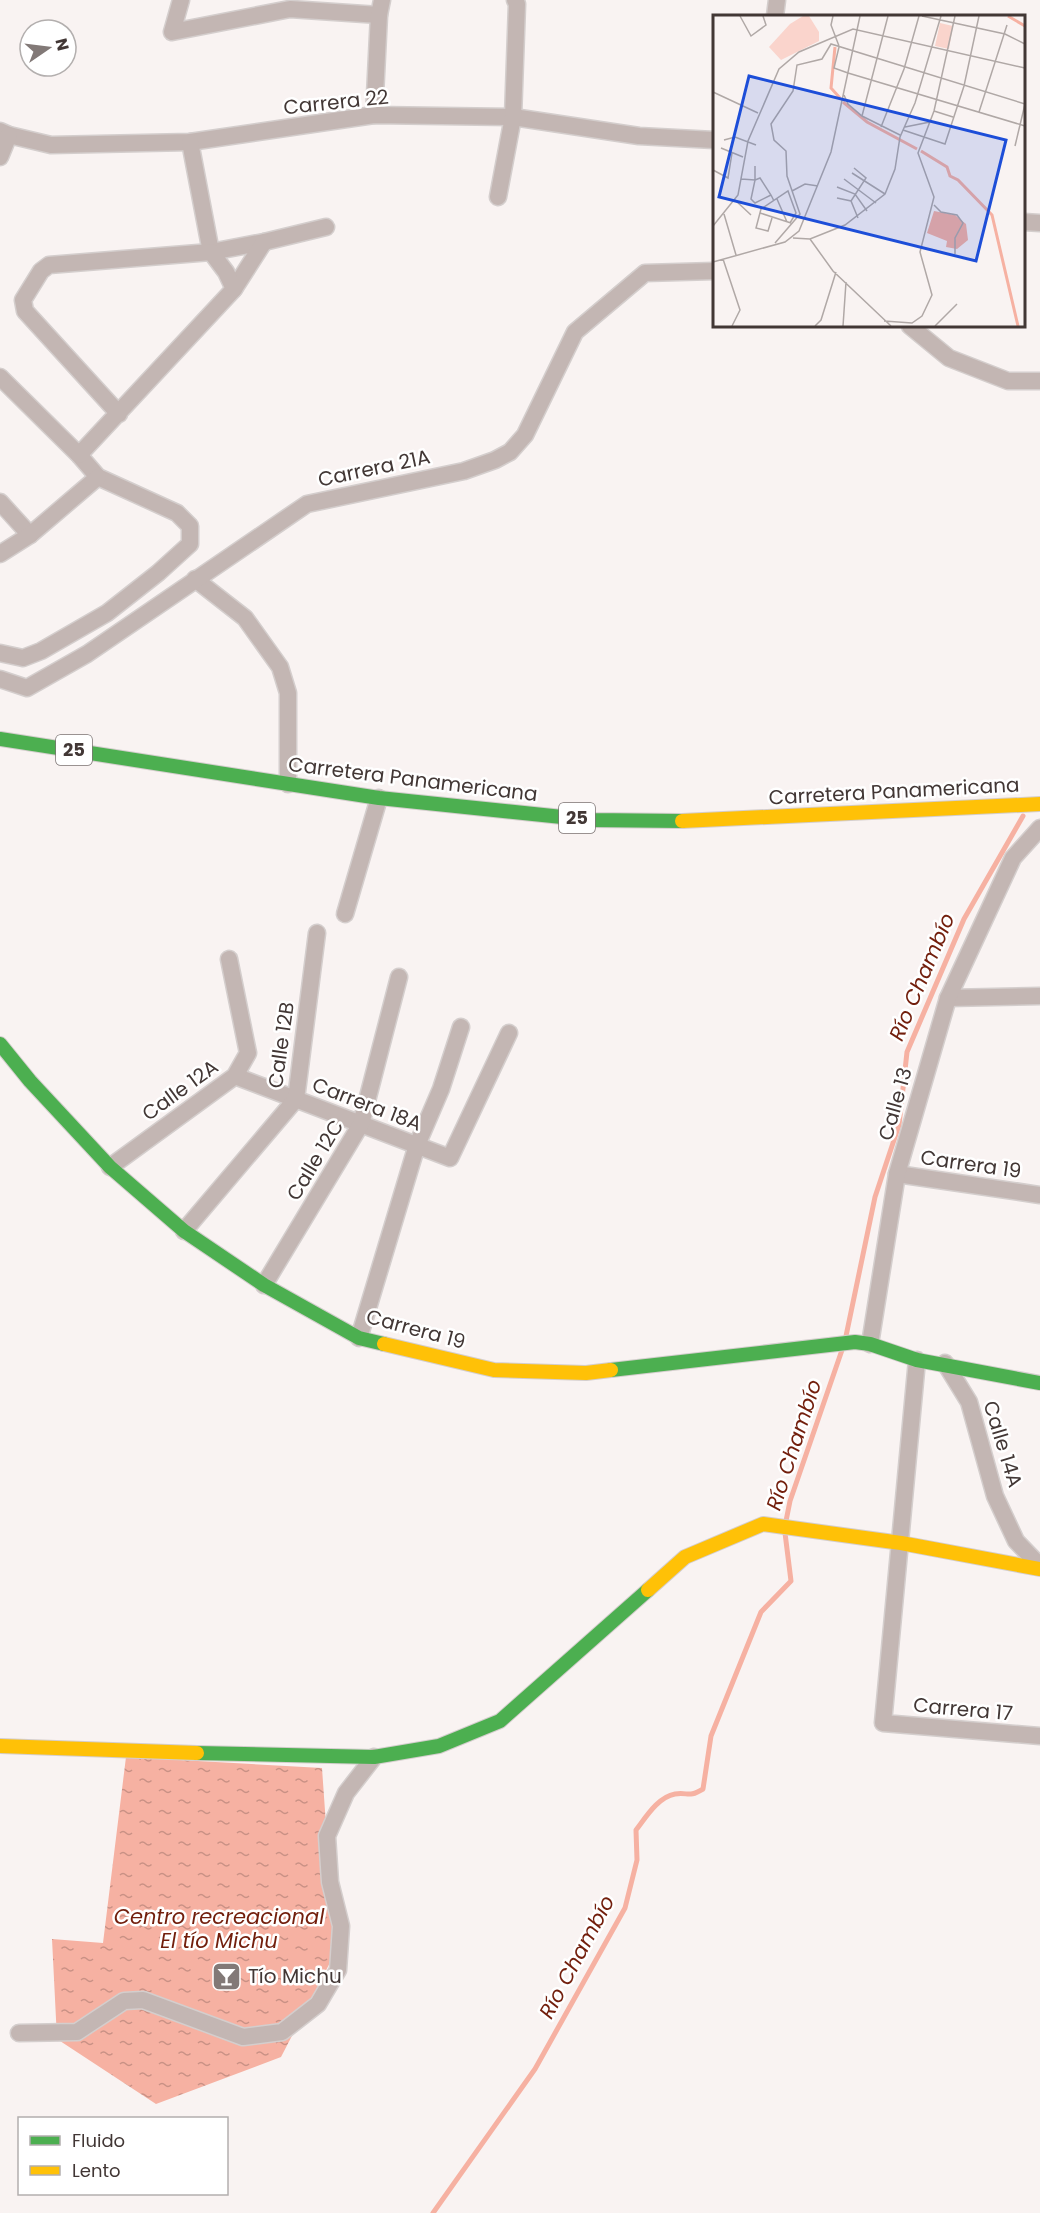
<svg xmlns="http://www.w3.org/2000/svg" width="1040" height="2213" font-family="Poppins,sans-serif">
<defs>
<pattern id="water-ripples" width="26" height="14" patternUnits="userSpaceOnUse" patternTransform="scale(1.5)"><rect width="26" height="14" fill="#f6b1a2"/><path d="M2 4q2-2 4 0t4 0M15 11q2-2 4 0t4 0" fill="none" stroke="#c99185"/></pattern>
</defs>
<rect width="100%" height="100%" fill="#f9f3f2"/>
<path fill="url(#water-ripples)" d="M126,1757L322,1768L335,1953L281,2057L156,2104L57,2039L52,1939L103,1943Z"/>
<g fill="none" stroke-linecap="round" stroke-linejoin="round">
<g stroke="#f6b1a2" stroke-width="5">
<path d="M846,1336L875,1197L899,1125L907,1052L964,919L1023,816"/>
<path d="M786,1521L790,1501L842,1350"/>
<path d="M433,2213L535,2069L625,1908L637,1860L636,1830C646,1817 658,1797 675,1794C689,1792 688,1798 703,1789L711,1736L761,1612L791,1581L785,1533"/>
</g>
<defs>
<g id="street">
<path d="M181,0L172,32L290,9L379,15"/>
<path d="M775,16L777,0"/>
<path d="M374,115L379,15L382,0"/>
<path d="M0,131L9,135L51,145L190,142L374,115L513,117L639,136L714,140"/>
<path d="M190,142L211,252L264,242L326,227"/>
<path d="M0,157L9,135"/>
<path d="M498,197L513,117L517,4L515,0"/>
<path d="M1024,222L1040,223"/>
<path d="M234,289L264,242"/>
<path d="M910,326L949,358L1008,381H1040"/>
<path d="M0,377L79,455L98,477L177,513L190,526V544L158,573L107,613L41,651L23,658L0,653"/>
<path d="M79,455L234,289L226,272L211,252L49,265L41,271L23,300L25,311L119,414"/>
<path d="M0,502L30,535"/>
<path d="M0,554L30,535L98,477"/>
<path d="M195,579L245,618L280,667L288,693V784"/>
<path d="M0,679L27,688L87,654L307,504L464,471L495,460L510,452L525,435L575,332L645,273L714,271"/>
<path d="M345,914L379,798"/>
<path d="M948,998L1040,996"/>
<path d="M235,1076L450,1158L509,1033"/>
<path d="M110,1167L235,1076L248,1053L229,959"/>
<path d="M897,1174L1040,1195"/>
<path d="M184,1231L296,1099L317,933"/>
<path d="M264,1285L361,1124L399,977"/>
<path d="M359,1338L417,1145L441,1089L461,1027"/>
<path d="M870,1344L897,1174L948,998L1013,858L1040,828"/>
<path d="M917,1360L883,1723L1040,1736"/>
<path d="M945,1363L969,1402L995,1496L1016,1541L1040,1566"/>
<path d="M19,2033L77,2032L124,2001L143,2000L243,2037L282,2032L318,2004L338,1970L341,1926L330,1882L327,1836L346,1793L374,1757"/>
</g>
<g id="fast">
<path d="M0,739L379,798L591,820L682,821"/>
<path d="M0,1044L30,1081L110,1167L184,1231L264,1285L359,1338L384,1344"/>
<path d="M611,1370L855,1342L870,1344L917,1360L1040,1383"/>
<path d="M197,1753L374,1757L439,1746L500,1721L648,1590"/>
</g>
<g id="slow">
<path d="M682,821L1040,804"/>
<path d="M384,1344L494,1370L586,1373L611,1370"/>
<path d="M648,1590L685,1557L763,1524L901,1543L1040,1569"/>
<path d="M0,1746L197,1753"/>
</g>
</defs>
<use href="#street" stroke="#d4cecd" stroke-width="19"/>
<use href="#fast" stroke="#d4cecd" stroke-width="16"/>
<use href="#slow" stroke="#d4cecd" stroke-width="16"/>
<use href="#street" stroke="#c3b6b3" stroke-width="16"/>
<use href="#fast" stroke="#4caf50" stroke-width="14"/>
<use href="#slow" stroke="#ffc107" stroke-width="14"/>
</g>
<defs>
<symbol id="bar-square" viewBox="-11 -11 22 22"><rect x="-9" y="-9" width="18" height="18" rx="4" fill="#827977" stroke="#fff"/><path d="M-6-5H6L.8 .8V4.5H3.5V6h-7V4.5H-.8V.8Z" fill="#fff"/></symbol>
</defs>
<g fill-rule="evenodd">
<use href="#bar-square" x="210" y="1960" width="33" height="33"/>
</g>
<g text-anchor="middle" stroke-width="5" stroke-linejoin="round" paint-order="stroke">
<g fill="#fff" stroke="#7b7372" stroke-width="1.5">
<rect x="56" y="735" width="36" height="30" rx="4.5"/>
<rect x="559" y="803" width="36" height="30" rx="4.5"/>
</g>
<g font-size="18" font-weight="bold" fill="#423735">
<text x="74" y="756">25</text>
<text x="577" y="824">25</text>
</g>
<g font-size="20" fill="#423735" stroke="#fff">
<text transform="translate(336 102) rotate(-6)" y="7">Carrera 22</text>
<text transform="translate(374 468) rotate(-12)" y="7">Carrera 21A</text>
<text transform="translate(413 779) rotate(7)" y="7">Carretera Panamericana</text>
<text transform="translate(894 791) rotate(-3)" y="7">Carretera Panamericana</text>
<text transform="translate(281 1045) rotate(-82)" y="7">Calle 12B</text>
<text transform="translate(180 1090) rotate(-36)" y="7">Calle 12A</text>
<text transform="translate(367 1104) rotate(21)" y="7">Carrera 18A</text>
<text transform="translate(895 1104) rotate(-74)" y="7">Calle 13</text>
<text transform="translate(315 1160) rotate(-59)" y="7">Calle 12C</text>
<text transform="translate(971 1164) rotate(8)" y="7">Carrera 19</text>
<text transform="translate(416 1329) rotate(15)" y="7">Carrera 19</text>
<text transform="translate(1003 1444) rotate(73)" y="7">Calle 14A</text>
<text transform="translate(963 1709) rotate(5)" y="7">Carrera 17</text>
</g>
<g font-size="20" fill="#423735" stroke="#fff" text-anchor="start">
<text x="248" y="1983">Tío Michu</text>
</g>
<g font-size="21" font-style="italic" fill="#721e0c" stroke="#fff">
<text transform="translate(922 977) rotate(-67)" y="7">Río Chambío</text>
<text transform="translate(794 1445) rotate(-72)" y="7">Río Chambío</text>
<text x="219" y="1924">Centro recreacional<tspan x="219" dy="24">El tío Michu</tspan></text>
<text transform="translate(577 1957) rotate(-62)" y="7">Río Chambío</text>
</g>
</g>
<g transform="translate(713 15)">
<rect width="312" height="312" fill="#f9f3f2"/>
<path d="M90,1H96L106,17V26L68,45L56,32L77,9Z" fill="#fad4cc"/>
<path d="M227,8L240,11L236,34L222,31Z" fill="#fad4cc"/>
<path d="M221,196L242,200L253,209L255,225L244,234L233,232L234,226L214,218Z" fill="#f6b1a2"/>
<path fill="none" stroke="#f6b1a2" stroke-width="3" d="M295,1L312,11M122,32L118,73L127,83M130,87L154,107L204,134M208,136L234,152L237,161L245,165L279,200L305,311"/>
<path fill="none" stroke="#b0a8a6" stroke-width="1.5" d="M27,1L38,21L53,10L50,1M120,1L118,10L126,31M209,1L292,19L312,29M126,32L121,53L135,58M135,58L312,111M0,77L45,98M131,80L135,89L149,101L187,120M221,96L240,102M266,97L294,10M149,101L175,1M168,112L191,54L206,1M192,112L217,107M190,115L232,129L251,71L266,1M11,125L22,122L43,130M302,131L312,89M8,133L30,142M0,155L15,163L19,138M139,158L172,179M28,164L42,165V151M131,164L163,188M124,172L142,179L154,196M79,176L92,169L105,171M58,180L42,188L38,184L42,165L47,163L58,180L61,186M124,183L138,186L145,203M64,184L74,207M22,185L38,200M138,186L153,163L141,153M221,190L228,197L244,200L250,208L242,223V239M47,198L78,208M11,199L23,240M59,203L55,216L43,213L48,194L75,176L83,198L77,208M0,211L25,180L35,126L66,54L86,37L140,14L312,53M80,223L97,224L132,210L172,179L182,154L187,122L202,88L228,1M97,224L120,256L178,311M62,228L87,199L74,161L73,136L61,125L58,109L80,76L84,50L109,44L118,29L312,89M10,244L27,295L19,311M0,247L72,227L86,216L118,137L147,1M171,306L199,308L209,301L219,280L207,237L221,182L205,138L221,96L242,1M102,311L108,305L123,257M130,311L133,267M222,311L244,289"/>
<path fill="#1d4ed8" fill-opacity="0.15" stroke="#1d4ed8" stroke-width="3" d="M36,61L293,125L263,246L6,182Z"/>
<rect width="312" height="312" fill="none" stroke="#423735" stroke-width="3"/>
</g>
<rect x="18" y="2117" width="210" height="78" fill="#ffffff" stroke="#b3afae" stroke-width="1.5"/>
<rect x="30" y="2136" width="30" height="9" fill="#4caf50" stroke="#b3afae" stroke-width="1.5"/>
<text x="72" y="2147" font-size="18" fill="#423735">Fluido</text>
<rect x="30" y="2166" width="30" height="9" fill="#ffc107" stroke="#b3afae" stroke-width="1.5"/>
<text x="72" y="2177" font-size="18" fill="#423735">Lento</text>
<g transform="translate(48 48) rotate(76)"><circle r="28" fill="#ffffff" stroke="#b3afae" stroke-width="1.5"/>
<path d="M0-4.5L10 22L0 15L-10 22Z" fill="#827977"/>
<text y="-9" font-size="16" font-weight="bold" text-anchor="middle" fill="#423735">N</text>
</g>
</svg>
